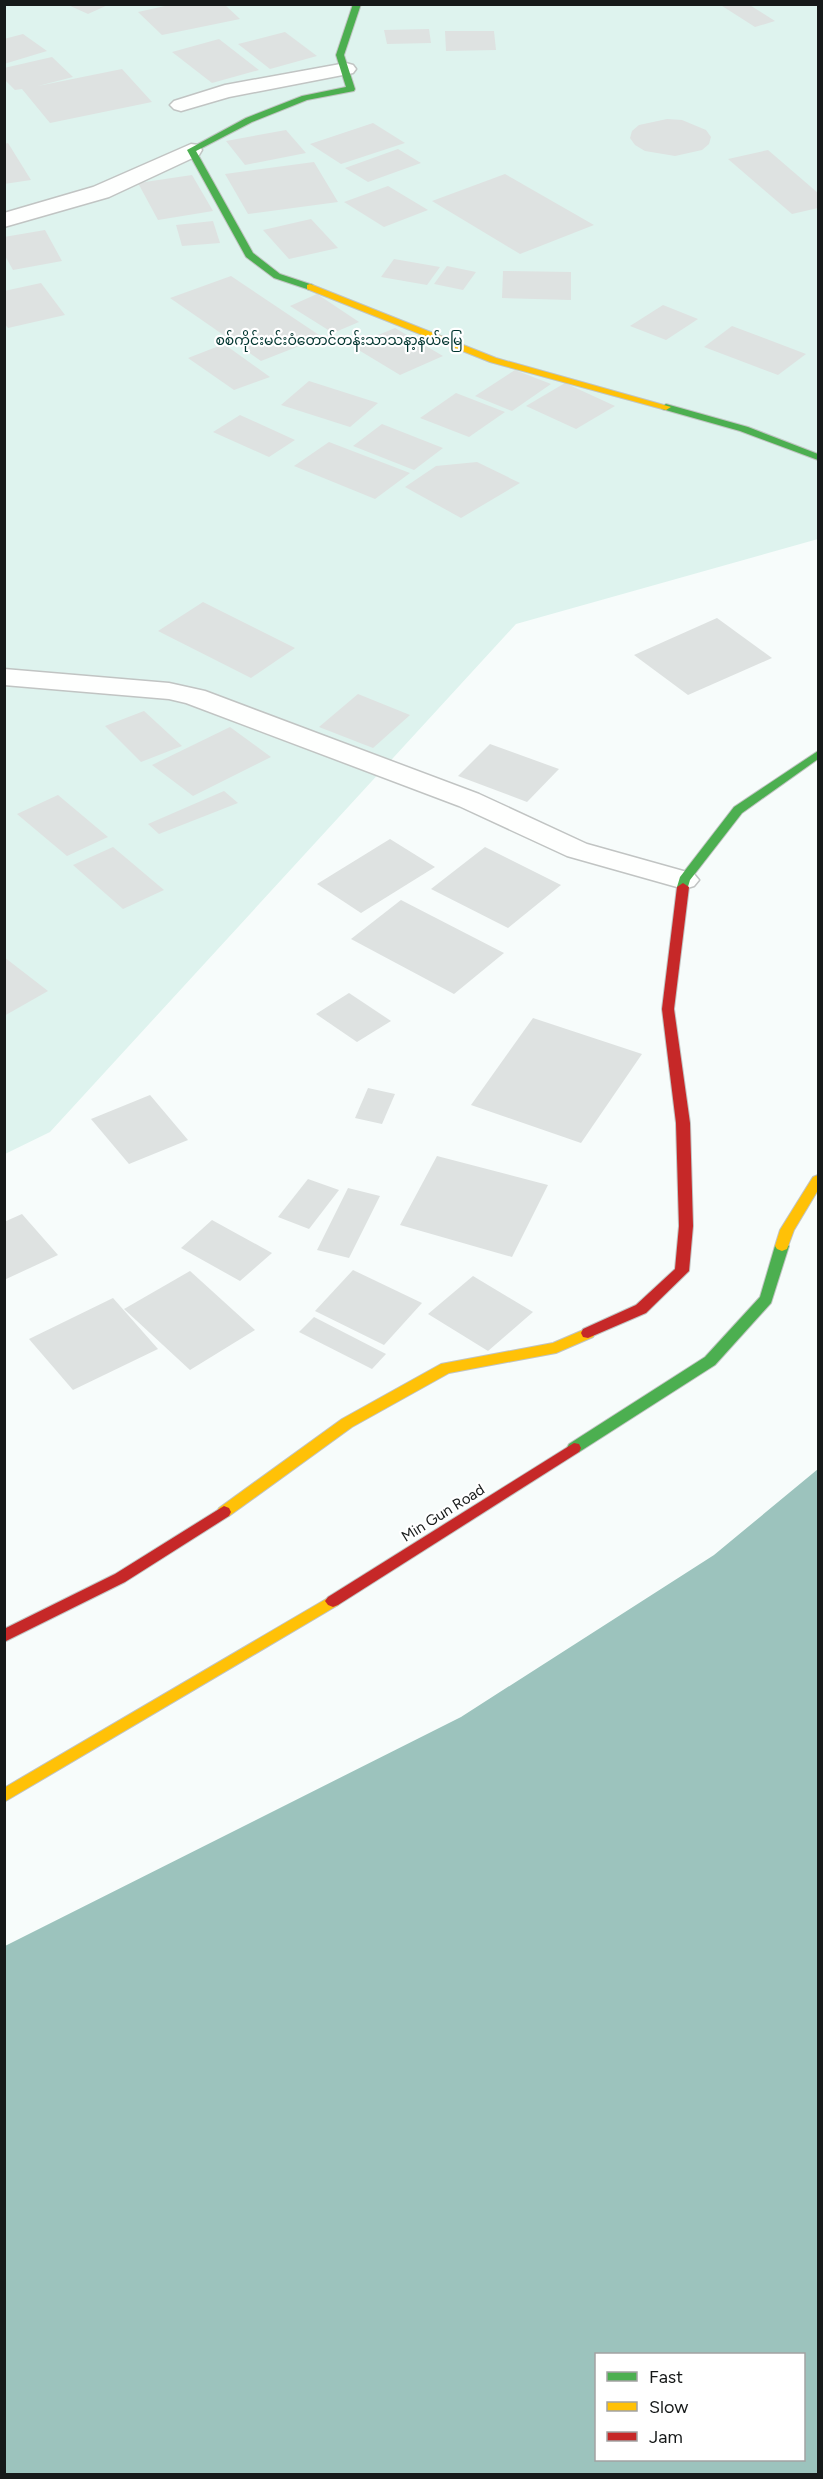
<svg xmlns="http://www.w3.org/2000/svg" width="823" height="2479" font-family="Figtree,'Noto Sans Myanmar',sans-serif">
<rect width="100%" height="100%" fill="#f7fcfb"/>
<path fill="#def3ee" d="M5,5H818V539L516,624L50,1132L5,1154Z"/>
<path fill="#9cc3bd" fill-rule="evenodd" d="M818,1469V2474H5V1946L461,1717L714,1555ZM596,2354H804V2460H596Z"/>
<g fill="#dee2e1">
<path d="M66,4H110L88,14Z"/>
<path d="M174,4H224L240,19L162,35L138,12Z"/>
<path d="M719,4H748L775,21L755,27Z"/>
<path d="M429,29L431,43L387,44L384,30Z"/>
<path d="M445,31H494L496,50L446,51Z"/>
<path d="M285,32L317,56L270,69L238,44Z"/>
<path d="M23,34L47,51L4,64V39Z"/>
<path d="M219,39L259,70L212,83L172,52Z"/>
<path d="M52,57L73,77L38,86L122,69L152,102L50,123L22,89L15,90L4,79V68Z"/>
<path d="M667,119L682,120L706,130L711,137L709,144L702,150L675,156L645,151L635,145L630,138L632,131L639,125Z"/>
<path d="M373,123L405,143L341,164L310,144Z"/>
<path d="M286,130L306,153L245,165L226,141Z"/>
<path d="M8,143L31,180L4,184V144Z"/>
<path d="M398,149L421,163L368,182L345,168Z"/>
<path d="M768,150L818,193V208L792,214L728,159Z"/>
<path d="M314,162L338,202L248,214L225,174Z"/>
<path d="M505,174L594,225L520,254L432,201Z"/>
<path d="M192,175L213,211L158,220L138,183Z"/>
<path d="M388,186L428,210L384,227L344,202Z"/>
<path d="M311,219L338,248L289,259L263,230Z"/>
<path d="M213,221L220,243L182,246L176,225Z"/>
<path d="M45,230L62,261L13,270L4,254V237Z"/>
<path d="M394,259L440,267L427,285L381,277Z"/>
<path d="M447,266L476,272L463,290L434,284Z"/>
<path d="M503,271L571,272V300L502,298Z"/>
<path d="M231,276L322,337L261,361L170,298Z"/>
<path d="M41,283L65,315L8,328L4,323V291Z"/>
<path d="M317,294L359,322L333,333L290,306Z"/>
<path d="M663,305L698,319L666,340L630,326Z"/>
<path d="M732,326L806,354L778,375L704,347Z"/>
<path d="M395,328L443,356L400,375L352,346Z"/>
<path d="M224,344L270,377L234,390L188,358Z"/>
<path d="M515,370L551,384L512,411L475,396Z"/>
<path d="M309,381L378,403L350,427L281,405Z"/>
<path d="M565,383L615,406L576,429L526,406Z"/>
<path d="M456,393L505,412L469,437L420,418Z"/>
<path d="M240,415L295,440L269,457L213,432Z"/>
<path d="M382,424L443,448L414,470L353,446Z"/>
<path d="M329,442L410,473L375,499L294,466Z"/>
<path d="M477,462L520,483L461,518L405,487L436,466Z"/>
<path d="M203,602L295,648L251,678L158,631Z"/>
<path d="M717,618L772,658L688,695L634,655Z"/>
<path d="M358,694L410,715L373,748L319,727Z"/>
<path d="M144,711L182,746L141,762L105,726Z"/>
<path d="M230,727L271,757L193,796L152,765Z"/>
<path d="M490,744L559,769L527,802L458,776Z"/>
<path d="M224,791L238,803L159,834L148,824Z"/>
<path d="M58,795L108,837L67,856L17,814Z"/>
<path d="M390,839L435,867L361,913L317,884Z"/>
<path d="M113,847L164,890L123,909L73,865Z"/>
<path d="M485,847L561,885L508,928L431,889Z"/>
<path d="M401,900L504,953L454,994L351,939Z"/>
<path d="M4,957L48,991L4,1016Z"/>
<path d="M349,993L391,1021L357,1042L316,1014Z"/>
<path d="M533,1018L642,1054L581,1143L471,1105Z"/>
<path d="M368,1088L395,1094L382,1124L355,1118Z"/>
<path d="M150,1095L188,1140L129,1164L91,1119Z"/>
<path d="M437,1156L548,1185L512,1257L400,1225Z"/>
<path d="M308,1179L339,1190L309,1229L278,1217Z"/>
<path d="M348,1188L380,1196L349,1258L317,1250Z"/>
<path d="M22,1214L58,1255L4,1280V1222Z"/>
<path d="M212,1220L272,1253L240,1281L181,1248Z"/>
<path d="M353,1270L422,1303L384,1345L315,1311Z"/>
<path d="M190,1271L255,1330L190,1370L124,1309Z"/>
<path d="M473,1276L533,1312L488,1351L428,1314Z"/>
<path d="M113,1298L158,1349L73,1390L29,1339Z"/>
<path d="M314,1317L386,1354L372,1369L299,1332Z"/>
</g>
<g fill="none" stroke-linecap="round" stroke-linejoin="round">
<defs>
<g id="street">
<path d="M346,63L353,65L356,69L353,73L229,97L181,111L174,109L170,105L174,101L225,85Z"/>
<path d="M191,144L199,145L202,150L199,155L109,197L4,227V213L93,187Z"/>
<path d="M4,669L169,683L205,691L479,794L587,844L694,874L699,880L694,886L684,889L567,856L459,806L186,703L169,699L4,685Z"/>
</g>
<g id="fast">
<path d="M353,4H361L344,55L355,89L354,91L307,100L252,122L196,151L253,253L280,274L313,285V289L310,290L274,278L246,257L187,150L246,118L302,96L346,87L336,55Z"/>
<path d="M666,404L748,427L818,454V460L740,431L662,409L661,407Z"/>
<path d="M818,751V759L742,813L690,880L687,890H679L677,887L680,877L734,807Z"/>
<path d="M782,1241L789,1246L771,1303L715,1365L579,1452H569L567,1448L569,1444L705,1357L760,1297L775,1246Z"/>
</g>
<g id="slow">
<path d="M310,284L496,358L671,407L666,410L490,362L307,289V285Z"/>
<path d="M818,1175V1190L794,1230L787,1249L782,1251L777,1249L775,1246L780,1230L813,1177Z"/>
<path d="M588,1328L593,1329L595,1333L593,1337L556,1353L449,1373L352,1427L229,1516H219L217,1512L219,1508L342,1419L441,1364L553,1343Z"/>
<path d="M333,1595L338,1597L341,1601L338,1605L4,1802V1788Z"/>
</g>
<g id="jam">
<path d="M683,883L689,887L674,1009L690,1123L693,1226L689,1271L646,1313L588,1338L583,1337L581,1333L583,1329L636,1305L675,1269L679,1226L676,1123L662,1009L677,887Z"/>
<path d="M574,1443L579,1444L581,1448L579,1452L338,1605L333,1607L328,1605L325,1601L328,1597Z"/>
<path d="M224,1506L229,1508L231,1512L229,1516L125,1582L4,1642V1629L115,1574Z"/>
</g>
</defs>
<use href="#street" stroke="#c1c4c3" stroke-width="3"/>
<use href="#fast" stroke="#c1c4c3" stroke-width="2"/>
<use href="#slow" stroke="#c1c4c3" stroke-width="2"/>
<use href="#jam" stroke="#c1c4c3" stroke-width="2"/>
<use href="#street" fill="#fefffe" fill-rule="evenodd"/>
<use href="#fast" fill="#4caf50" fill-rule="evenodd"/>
<use href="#slow" fill="#ffc107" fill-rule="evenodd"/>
<use href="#jam" fill="#c62828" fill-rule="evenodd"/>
</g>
<g text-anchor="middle" stroke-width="4.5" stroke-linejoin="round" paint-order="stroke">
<g font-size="14" fill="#00352f" stroke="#fff">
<text x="339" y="345">စစ်ကိုင်းမင်းဝံတောင်တန်းသာသနာ့နယ်မြေ</text>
</g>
<g font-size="15" fill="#161919" stroke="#fff">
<text transform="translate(443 1513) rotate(-32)" y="5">Min Gun Road</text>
</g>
</g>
<rect width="823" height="2479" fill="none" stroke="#161919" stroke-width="12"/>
<rect x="595" y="2353" width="210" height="108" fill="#ffffff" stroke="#a2a3a3" stroke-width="1.5"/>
<rect x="607" y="2372" width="30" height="9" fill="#4caf50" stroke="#a2a3a3" stroke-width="1.5"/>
<text x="649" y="2383" font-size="18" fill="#161919">Fast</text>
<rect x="607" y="2402" width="30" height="9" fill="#ffc107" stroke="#a2a3a3" stroke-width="1.5"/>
<text x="649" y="2413" font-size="18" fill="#161919">Slow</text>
<rect x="607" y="2432" width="30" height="9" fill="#c62828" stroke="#a2a3a3" stroke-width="1.5"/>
<text x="649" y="2443" font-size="18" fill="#161919">Jam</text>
</svg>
